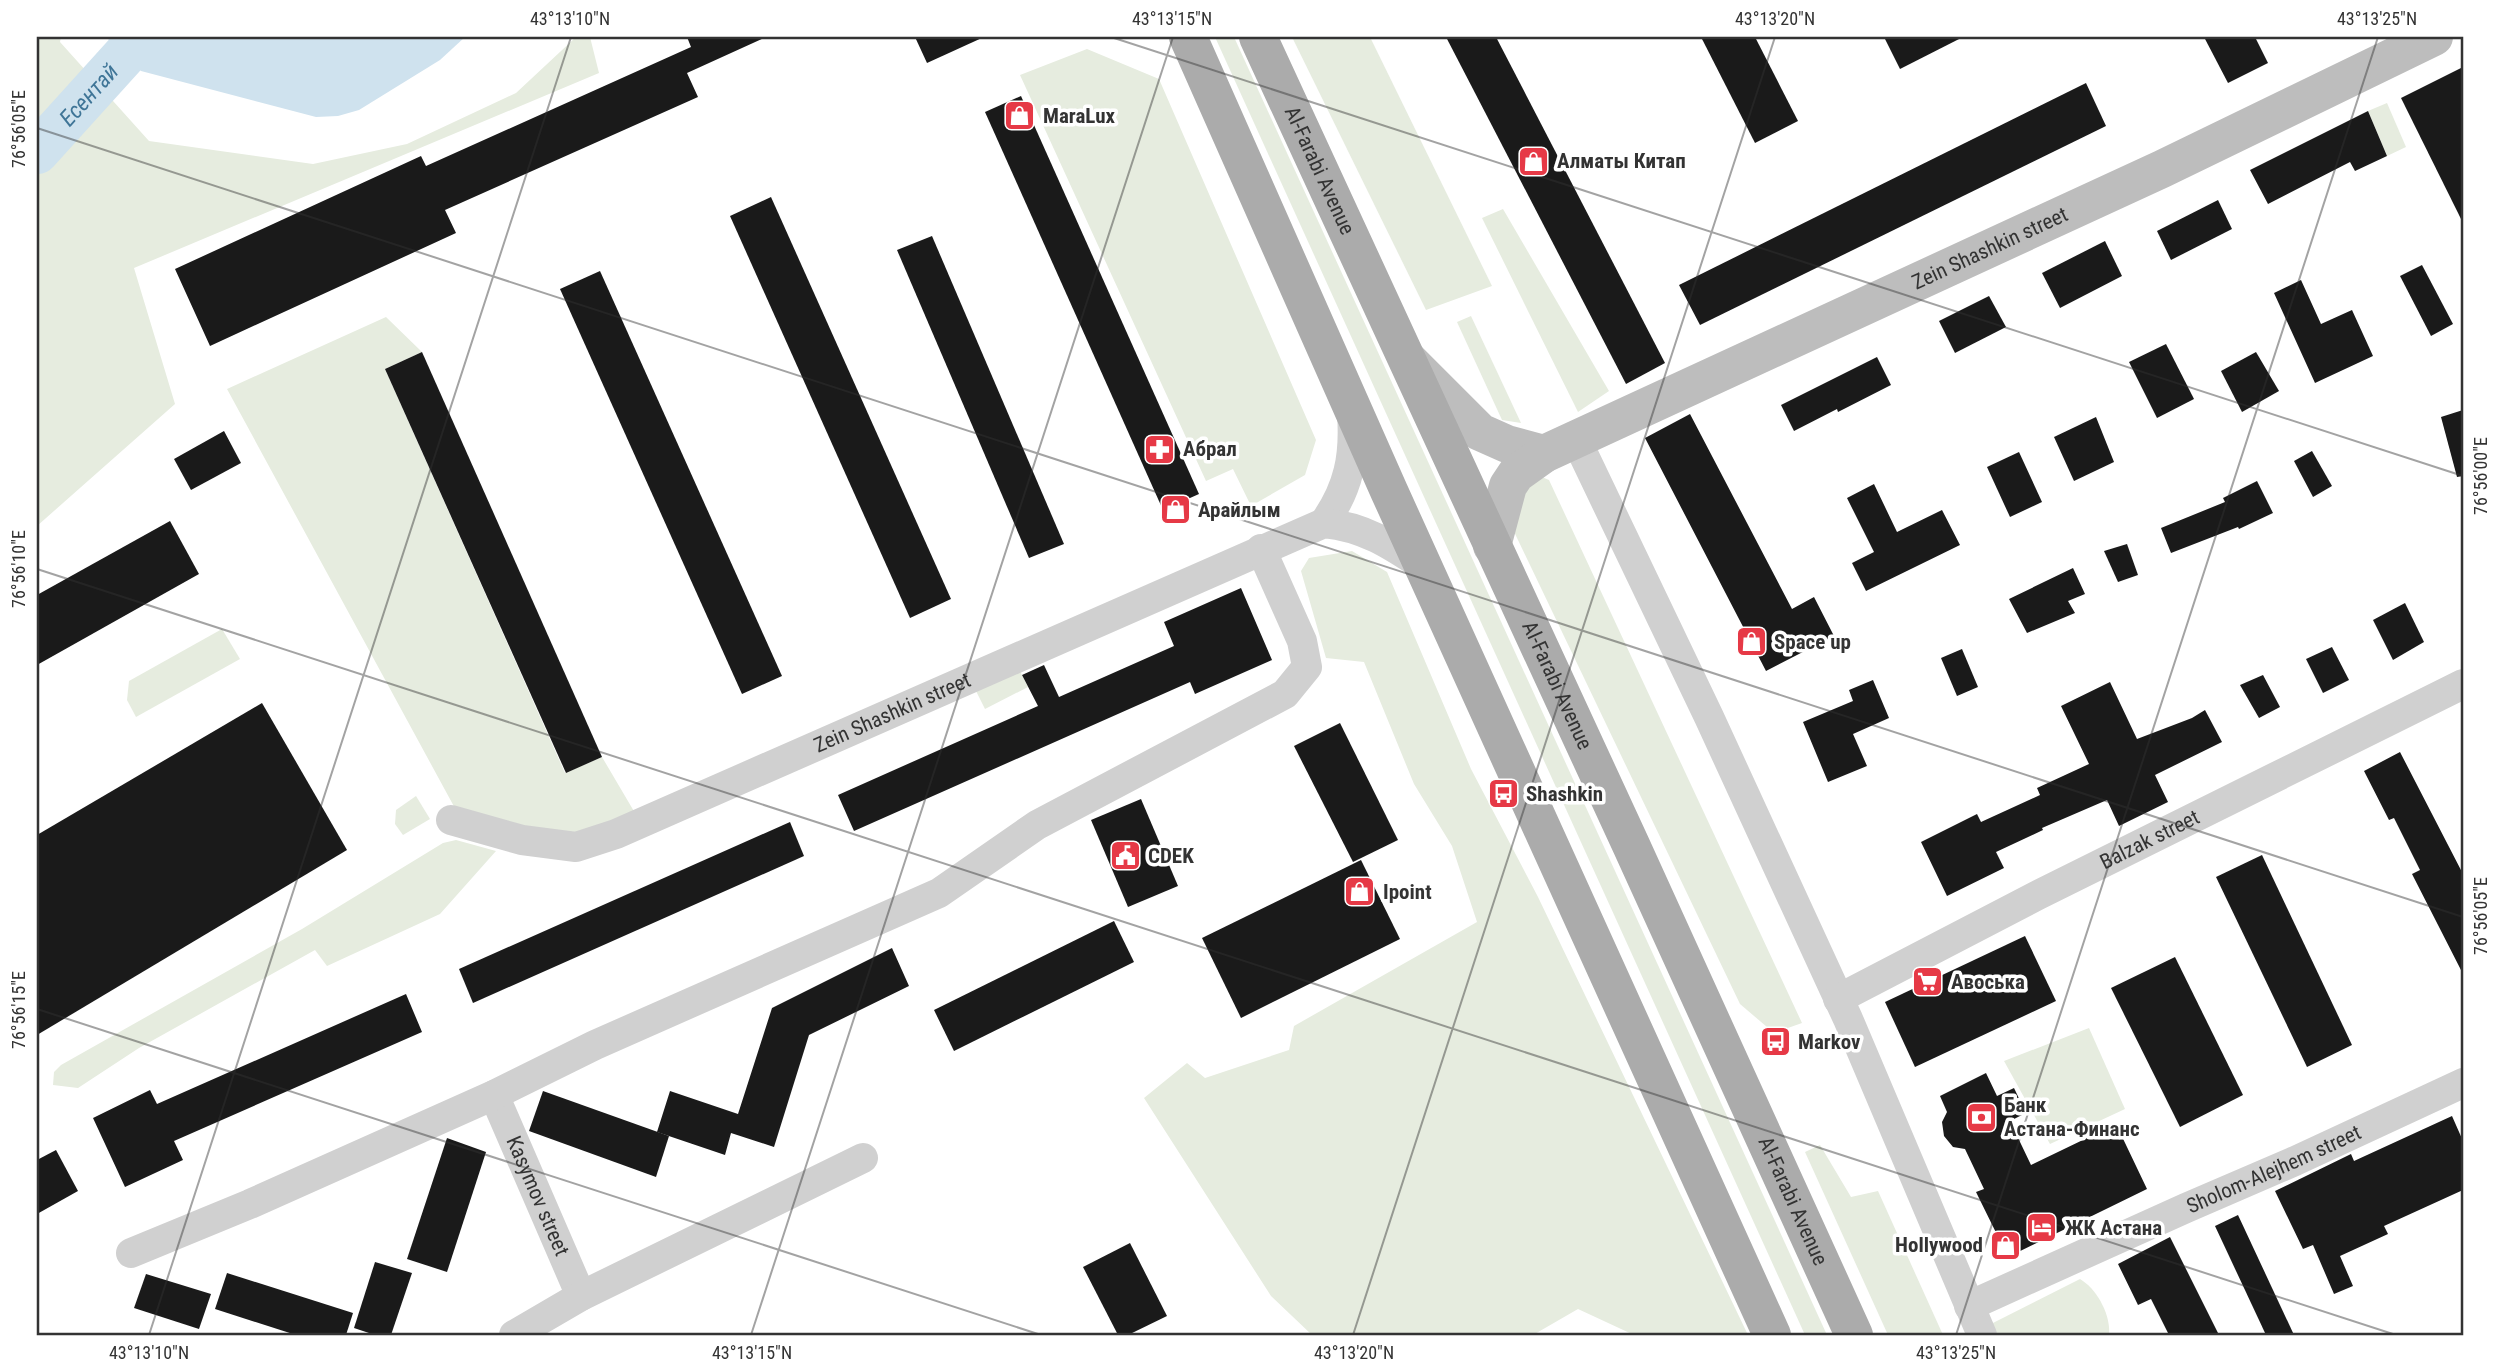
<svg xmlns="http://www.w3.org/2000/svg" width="2500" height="1372" font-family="'Roboto Condensed',sans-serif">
<rect width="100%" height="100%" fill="#fff"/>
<g fill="#e6ecdf">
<path d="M37,37H61L60,42L149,141L313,164L407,144L516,93L576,37H590L599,73L134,268L175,404L37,526Z"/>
<path d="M1215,37H1234L1827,1335H1805Z"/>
<path d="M1292,37H1370L1492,286L1426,310Z"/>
<path d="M1087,49L1159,79L1316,440L1305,475L1251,506L1233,469L1206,481L1020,75Z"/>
<path d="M2387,103L2406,147L2387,156L2368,111Z"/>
<path d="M1503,209L1609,391L1578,412L1482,218Z"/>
<path d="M1471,316L1521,423L1502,420L1457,322Z"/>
<path d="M386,317L422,352L385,369L565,773L602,757L635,813L572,836L457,812L227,389Z"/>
<path d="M1535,474L1549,480L1802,1023L1774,1033L1740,1004L1507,517Z"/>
<path d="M1352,551L1387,572L1471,769L1538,897L1748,1335H1634L1578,1309L1533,1335H1312L1271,1296L1144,1098L1187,1063L1205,1078L1289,1050L1294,1026L1477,922L1452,846L1414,784L1364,662L1326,658L1301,571L1309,558Z"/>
<path d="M222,629L240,659L136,717L127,700L129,681Z"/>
<path d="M1017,665L1028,687L985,709L973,685Z"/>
<path d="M416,796L430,819L403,835L395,824L396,810Z"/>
<path d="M456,840L496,851L440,914L327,966L315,950L139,1048L78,1088L53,1085L54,1072L61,1065L302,929L443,843Z"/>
<path d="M2089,1028L2125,1109L2050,1144L2004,1061Z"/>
<path d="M1820,1145L1851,1197L1878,1191L1943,1335H1888L1805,1152Z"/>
<path d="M2080,1279C2097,1289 2111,1315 2109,1335H1992L1987,1326Z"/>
</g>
<path fill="#cfe2ee" d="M106,37H465L440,60L359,110L338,116L316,117L141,71Z"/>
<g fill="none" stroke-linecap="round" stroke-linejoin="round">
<path stroke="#cfe2ee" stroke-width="44" id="s1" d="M37,152L141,37"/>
</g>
<g fill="#1a1a1a">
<path d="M687,37H766L687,73L698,97L445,210L456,233L210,346L175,269L421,156L426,166L691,47Z"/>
<path d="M915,37H984L927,63Z"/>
<path d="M1446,37H1496L1665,363L1626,384Z"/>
<path d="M1701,37H1755L1798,121L1755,143Z"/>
<path d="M1884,37H1963L1900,69Z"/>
<path d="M2204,37H2255L2268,63L2228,83Z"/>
<path d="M2463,67V223L2401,98Z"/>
<path d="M2086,83L2106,126L1700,325L1679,285Z"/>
<path d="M1021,96L1199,494L1163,510L985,112Z"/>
<path d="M2368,111L2387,156L2355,171L2350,162L2268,204L2250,170Z"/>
<path d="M771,197L951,599L910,618L730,216Z"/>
<path d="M2218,200L2232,229L2171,260L2157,231Z"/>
<path d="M932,236L1064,544L1029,558L897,250Z"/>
<path d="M2105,241L2122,276L2060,308L2042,273Z"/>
<path d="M2422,265L2453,324L2431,336L2400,276Z"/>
<path d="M600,271L782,676L742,694L560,289Z"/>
<path d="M2301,280L2321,324L2352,310L2373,356L2315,383L2274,293Z"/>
<path d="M1989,296L2006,327L1955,353L1939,321Z"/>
<path d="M2166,344L2194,399L2157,418L2129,362Z"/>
<path d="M422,352L602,757L566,773L385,369Z"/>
<path d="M2256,352L2279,391L2242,412L2221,371Z"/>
<path d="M1877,357L1891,385L1838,412L1837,409L1794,431L1781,405Z"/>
<path d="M2463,410V476L2457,477L2441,417Z"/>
<path d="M1690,414L1792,609L1814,597L1834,636L1766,671L1645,438Z"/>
<path d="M2096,417L2114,462L2074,481L2054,437Z"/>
<path d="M224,431L241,463L191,490L174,459Z"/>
<path d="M2312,451L2332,486L2313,497L2294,461Z"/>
<path d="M2019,452L2042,502L2010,517L1987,467Z"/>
<path d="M2257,481L2273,513L2239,529L2238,527L2171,553L2161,528L2225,502L2223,498Z"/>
<path d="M1874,484L1897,532L1942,510L1960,545L1866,591L1852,563L1874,552L1847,498Z"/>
<path d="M170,521L199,574L37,665V595Z"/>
<path d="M2127,544L2138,575L2118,582L2104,551Z"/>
<path d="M2073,568L2085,594L2068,601L2075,613L2027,633L2009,599Z"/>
<path d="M1241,588L1272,660L1195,694L1190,682L854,831L838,795L1038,706L1022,675L1044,665L1059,697L1174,646L1164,622Z"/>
<path d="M2405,603L2424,642L2393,660L2373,620Z"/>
<path d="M2332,647L2349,680L2323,693L2306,659Z"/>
<path d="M1962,649L1978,687L1957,696L1941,658Z"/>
<path d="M2263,675L2280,707L2259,718L2240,685Z"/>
<path d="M1873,680L1889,718L1853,734L1867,766L1828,782L1803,722L1853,701L1849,690Z"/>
<path d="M2110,682L2137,739L2192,718L2205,710L2222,742L2155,775L2168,802L2119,826L2107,800L2042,828L2043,830L1996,852L2004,868L1947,896L1921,842L1977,814L1981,822L2040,795L2037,788L2089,764L2061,706Z"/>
<path d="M262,703L347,850L37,1035V835Z"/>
<path d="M1340,723L1398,840L1353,862L1294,746Z"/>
<path d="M2400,752L2463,874V974L2412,874L2420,870L2394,818L2389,820L2364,771Z"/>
<path d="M1141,799L1178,886L1128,907L1091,820Z"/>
<path d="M790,822L804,856L473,1003L459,969Z"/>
<path d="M2262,855L2352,1045L2307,1067L2216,877Z"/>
<path d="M1361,860L1400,939L1241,1018L1202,938Z"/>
<path d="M1114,921L1134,962L954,1051L934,1010Z"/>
<path d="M2025,936L2056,1001L1915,1067L1885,1002Z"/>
<path d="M892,948L909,986L809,1035L774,1147L731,1133L725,1155L657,1132L670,1091L738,1114L772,1008Z"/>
<path d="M2175,957L2243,1095L2180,1127L2111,988Z"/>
<path d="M406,994L422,1032L174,1141L183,1160L125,1187L93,1118L150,1090L157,1104Z"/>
<path d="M1986,1073L1997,1096L2014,1088L2026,1113L2010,1121L2031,1165L2116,1124L2147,1189L2008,1257L1976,1192L1984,1189L1965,1149L1953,1147L1944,1136L1942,1122L1947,1112L1940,1096Z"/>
<path d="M543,1091L669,1136L656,1177L529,1131Z"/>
<path d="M2452,1116L2463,1141V1190L2384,1226L2388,1234L2340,1256L2353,1286L2334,1294L2313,1245L2303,1249L2275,1191L2351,1154L2354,1161Z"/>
<path d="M447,1138L486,1152L447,1272L407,1259Z"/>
<path d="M56,1150L78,1191L37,1214V1160Z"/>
<path d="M2238,1215L2294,1335H2266L2215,1226Z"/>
<path d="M2170,1237L2219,1335H2169L2151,1299L2138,1305L2118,1264Z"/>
<path d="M1130,1243L1167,1316L1128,1335H1118L1083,1267Z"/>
<path d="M375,1262L412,1273L391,1335H375L354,1328Z"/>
<path d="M227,1273L353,1313L346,1335H296L215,1309Z"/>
<path d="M146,1274L211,1294L199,1329L134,1308Z"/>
</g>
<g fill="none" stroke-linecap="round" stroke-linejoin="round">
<g stroke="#d0d0d0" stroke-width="30">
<path d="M1576,439L1709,717L1848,1019L1982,1335"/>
<path d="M1324,523C1349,488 1355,456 1352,414"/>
<path id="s2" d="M451,820L522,840L576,847L616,834L1324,523C1364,527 1390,544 1423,566"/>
<path id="s3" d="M1838,999L2038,895L2463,684"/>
<path id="s4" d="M494,1095L581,1296"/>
<path d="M131,1253L250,1204L494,1095L595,1045L939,893L1037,825L1285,694L1307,667L1302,641L1261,549"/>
<path id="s5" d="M1969,1306L2186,1208L2295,1161L2463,1083"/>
<path d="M514,1335L581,1296L863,1158"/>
</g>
<g stroke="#bdbdbd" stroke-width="38">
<path d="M1409,361L1480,432L1507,444L1544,454"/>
<path id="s6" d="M1492,546L1508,486L1516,474L1544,454L2162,169L2434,37"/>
</g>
<g stroke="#ababab" stroke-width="38">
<path d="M1188,37L1389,491L1772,1335"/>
<path id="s7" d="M1258,37L1631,845L1854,1335"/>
</g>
</g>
<path fill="none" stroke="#333" stroke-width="2" stroke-opacity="0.45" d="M1111,37L2463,476M37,128L2463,917M37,569L2396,1335M37,1009L1041,1335M149,1335L571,37M751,1335L1173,37M1353,1335L1775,37M1956,1335L2378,37"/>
<defs>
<symbol id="shop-square" viewBox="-11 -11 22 22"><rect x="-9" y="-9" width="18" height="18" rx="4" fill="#e63946" stroke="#fff"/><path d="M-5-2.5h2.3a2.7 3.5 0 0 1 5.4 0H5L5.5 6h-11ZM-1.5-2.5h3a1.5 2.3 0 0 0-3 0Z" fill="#fff"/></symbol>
<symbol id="pharmacy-square" viewBox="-11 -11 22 22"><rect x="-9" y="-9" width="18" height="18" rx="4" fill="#e63946" stroke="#fff"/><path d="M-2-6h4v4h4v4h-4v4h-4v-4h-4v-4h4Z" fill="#fff"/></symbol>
<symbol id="bus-square" viewBox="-11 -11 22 22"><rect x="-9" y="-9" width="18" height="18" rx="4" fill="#e63946" stroke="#fff"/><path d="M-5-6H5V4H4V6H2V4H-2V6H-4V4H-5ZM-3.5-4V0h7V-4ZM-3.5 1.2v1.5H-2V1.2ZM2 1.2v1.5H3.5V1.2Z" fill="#fff"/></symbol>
<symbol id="civic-square" viewBox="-11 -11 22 22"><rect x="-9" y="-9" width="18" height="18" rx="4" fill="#e63946" stroke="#fff"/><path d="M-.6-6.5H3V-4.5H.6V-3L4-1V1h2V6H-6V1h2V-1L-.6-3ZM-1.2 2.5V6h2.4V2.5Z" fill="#fff"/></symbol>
<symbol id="supermarket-square" viewBox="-11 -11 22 22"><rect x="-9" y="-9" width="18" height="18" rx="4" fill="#e63946" stroke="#fff"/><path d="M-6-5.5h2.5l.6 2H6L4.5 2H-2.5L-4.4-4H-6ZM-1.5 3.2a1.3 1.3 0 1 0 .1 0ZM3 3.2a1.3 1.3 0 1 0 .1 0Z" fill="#fff"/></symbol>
<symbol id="bank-square" viewBox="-11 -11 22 22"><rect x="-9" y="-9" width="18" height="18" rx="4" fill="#e63946" stroke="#fff"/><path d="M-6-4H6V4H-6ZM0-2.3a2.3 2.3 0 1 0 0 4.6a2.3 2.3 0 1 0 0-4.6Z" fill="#fff"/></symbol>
<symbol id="hotel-square" viewBox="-11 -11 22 22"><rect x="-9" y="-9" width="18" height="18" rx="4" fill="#e63946" stroke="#fff"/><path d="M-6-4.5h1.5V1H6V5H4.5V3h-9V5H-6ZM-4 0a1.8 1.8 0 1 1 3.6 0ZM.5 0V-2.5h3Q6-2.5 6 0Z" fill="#fff"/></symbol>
</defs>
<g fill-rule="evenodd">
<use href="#shop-square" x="1002" y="98" width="35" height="35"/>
<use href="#shop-square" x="1516" y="144" width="35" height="35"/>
<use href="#pharmacy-square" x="1142" y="432" width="35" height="35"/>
<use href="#shop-square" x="1158" y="492" width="35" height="35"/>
<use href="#shop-square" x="1734" y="624" width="35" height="35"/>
<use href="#bus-square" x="1486" y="776" width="35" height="35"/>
<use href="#civic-square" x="1108" y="838" width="35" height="35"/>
<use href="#shop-square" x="1342" y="874" width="35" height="35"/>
<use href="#supermarket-square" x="1910" y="964" width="35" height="35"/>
<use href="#bus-square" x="1758" y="1024" width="35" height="35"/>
<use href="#bank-square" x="1964" y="1100" width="35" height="35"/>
<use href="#hotel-square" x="2024" y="1210" width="35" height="35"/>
<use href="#shop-square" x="1988" y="1228" width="35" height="35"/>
</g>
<g text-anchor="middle" stroke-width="7" stroke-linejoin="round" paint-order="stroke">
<g font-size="21" font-weight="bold" fill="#333" stroke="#fff" text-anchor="start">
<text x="1043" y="123">MaraLux</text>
<text x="1557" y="168">Алматы Китап</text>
<text x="1183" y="456">Абрал</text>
<text x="1198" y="517">Арайлым</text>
<text x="1774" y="649">Space up</text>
<text x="1526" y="801">Shashkin</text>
<text x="1148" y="863">CDEK</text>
<text x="1383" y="899">Ipoint</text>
<text x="1951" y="989">Авоська</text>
<text x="1798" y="1049">Markov</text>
<text x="2004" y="1112">Банк<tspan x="2004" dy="24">Астана-Финанс</tspan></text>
<text x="2065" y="1235">ЖК Астана</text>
<text x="1983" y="1252" text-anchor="end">Hollywood</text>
</g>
<g font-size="21" fill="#333" stroke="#fff">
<text dy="7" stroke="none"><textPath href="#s7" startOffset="147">Al-Farabi Avenue</textPath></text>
<text dy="7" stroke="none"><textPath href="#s6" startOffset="602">Zein Shashkin street</textPath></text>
<text dy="7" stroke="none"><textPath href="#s7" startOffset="714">Al-Farabi Avenue</textPath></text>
<text dy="7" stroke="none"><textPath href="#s2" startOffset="472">Zein Shashkin street</textPath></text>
<text dy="7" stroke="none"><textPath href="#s3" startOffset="350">Balzak street</textPath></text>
<text dy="7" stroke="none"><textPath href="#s5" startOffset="334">Sholom-Alejhem street</textPath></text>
<text dy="7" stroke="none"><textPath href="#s4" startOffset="110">Kasymov street</textPath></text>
<text dy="7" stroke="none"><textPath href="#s7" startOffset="1281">Al-Farabi Avenue</textPath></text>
</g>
<g font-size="23" font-style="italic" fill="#3f7597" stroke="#fff">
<text dy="8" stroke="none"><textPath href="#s1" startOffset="77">Есентай</textPath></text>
</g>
</g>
<rect width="2500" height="1372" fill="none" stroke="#ffffff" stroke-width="77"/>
<rect x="38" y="38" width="2424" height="1296" fill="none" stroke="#333" stroke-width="2.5"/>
<g font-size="18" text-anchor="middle" fill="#333">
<text x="570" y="25">43°13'10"N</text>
<text x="1172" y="25">43°13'15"N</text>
<text x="1775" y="25">43°13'20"N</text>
<text x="2377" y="25">43°13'25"N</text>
<text transform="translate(19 129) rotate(-90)" y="6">76°56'05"E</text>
<text transform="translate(2481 476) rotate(-90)" y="6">76°56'00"E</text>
<text transform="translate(19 569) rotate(-90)" y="6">76°56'10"E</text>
<text transform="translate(2481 916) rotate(-90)" y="6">76°56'05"E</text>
<text transform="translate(19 1010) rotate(-90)" y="6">76°56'15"E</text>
<text x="149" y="1359">43°13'10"N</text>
<text x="752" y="1359">43°13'15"N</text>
<text x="1354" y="1359">43°13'20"N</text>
<text x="1956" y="1359">43°13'25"N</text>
</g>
</svg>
